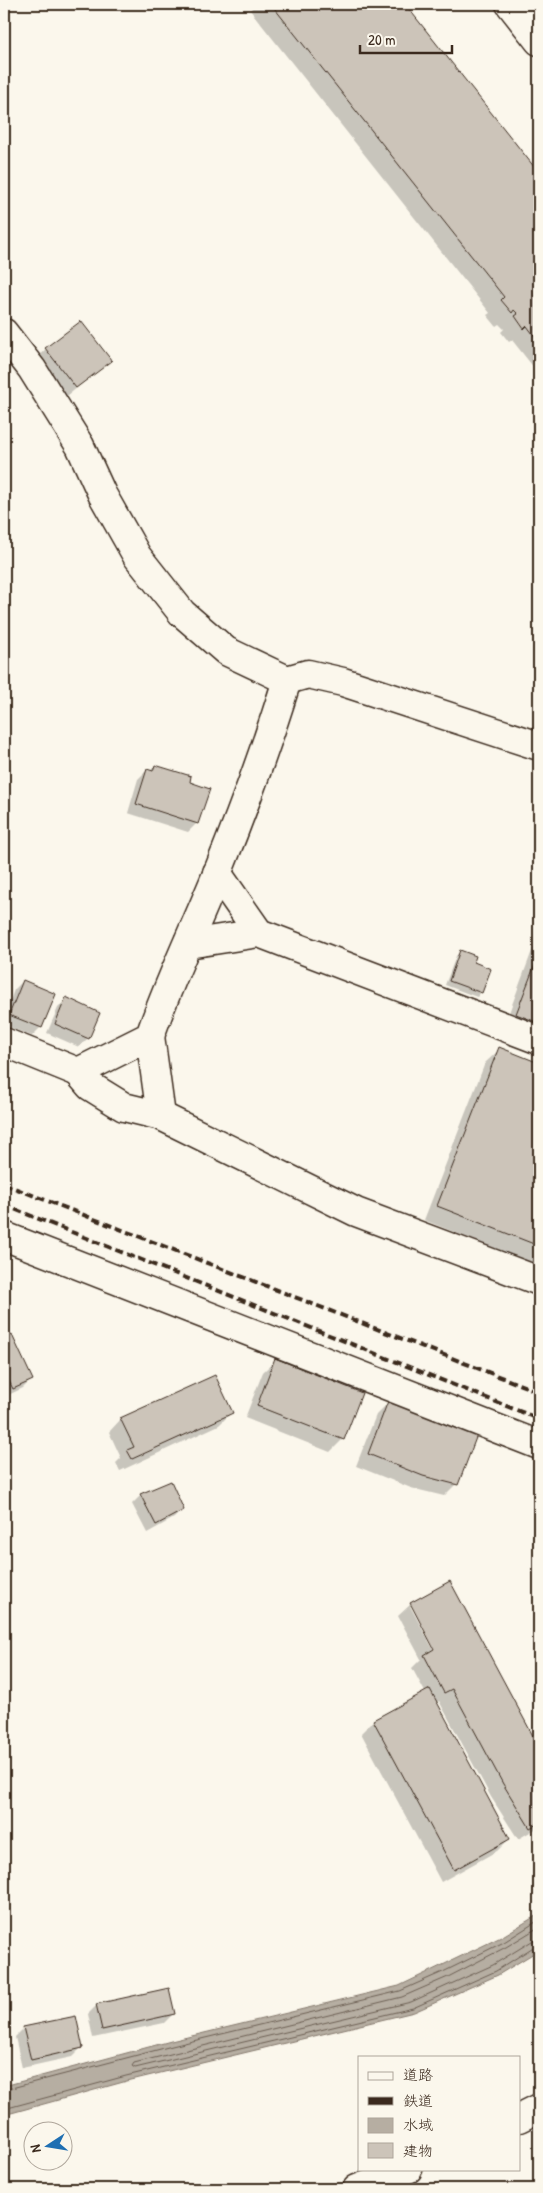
<svg xmlns="http://www.w3.org/2000/svg" width="543" height="2193" font-family="'Patrick Hand','Klee One',sans-serif">
<rect width="100%" height="100%" fill="#fbf7ec"/>
<filter id="ink" filterUnits="userSpaceOnUse"><feTurbulence type="fractalNoise" baseFrequency=".02" numOctaves="2"/><feDisplacementMap in="SourceGraphic" scale="10" xChannelSelector="R" yChannelSelector="G"/><feConvolveMatrix kernelMatrix="1 2 1 2 8 2 1 2 1" color-interpolation-filters="sRGB"/></filter>
<g filter="url(#ink)">
<path fill="#b6aea2" stroke="#85796d" d="M539,1914V1950L498,1975L414,2012L127,2081L4,2115V2086L171,2041L399,1986L501,1937Z"/>
<g fill="#0003" fill-rule="evenodd">
<path d="M256,4H403L539,175V374L512,340L509,342L501,332L504,329L499,324L496,326L487,315L490,313L250,10Z"/>
<path d="M46,349L110,361L67,396L37,357Z"/>
<path d="M155,766L188,783L197,823L188,832L128,813L138,779L147,770L150,771Z"/>
<path d="M539,932V1040L503,1029Z"/>
<path d="M461,951L481,992L477,997L445,985L456,956Z"/>
<path d="M23,981L41,1027L32,1036L4,1025V1017L14,990Z"/>
<path d="M67,999L88,1038L79,1047L47,1033L58,1008Z"/>
<path d="M500,1049L539,1064V1266L424,1220L485,1063Z"/>
<path d="M11,1337L32,1379L23,1388L4,1397V1340Z"/>
<path d="M276,1360L361,1394L342,1440L330,1452L245,1418L263,1372Z"/>
<path d="M388,1403L456,1484L444,1496L411,1488L356,1466L376,1415Z"/>
<path d="M231,1413L219,1425L120,1471L116,1463L121,1458L109,1432L121,1419Z"/>
<path d="M141,1495L183,1509L174,1518L147,1533L132,1504Z"/>
<path d="M450,1583L539,1750V1827L518,1839L491,1797L439,1701L436,1703L509,1839L497,1851L441,1882L361,1733L373,1721L425,1692L412,1668L421,1659L398,1616L411,1604ZM410,1606H413L438,1654L436,1655Z"/>
<path d="M97,2005L173,2014L164,2023L93,2038L88,2014Z"/>
<path d="M24,2028L81,2048L72,2057L22,2068L15,2037Z"/>
</g>
<g fill="none" stroke-linecap="round" stroke-linejoin="round">
<g stroke="#6c5f53" stroke-width="1">
<path d="M539,1927L506,1947L448,1977L402,1997L134,2063L132,2066L135,2068L411,2002L493,1965L532,1941L539,1939"/>
<path d="M4,2090L172,2046L400,1991L445,1971L504,1942L539,1920"/>
<path d="M4,2109L126,2076L413,2008L496,1971L535,1946H539"/>
</g>
</g>
<g fill="#ccc4b9" stroke="#3b2a1e">
<path d="M271,4H405L539,173V342L527,326L524,329L515,316L518,314L514,310L512,313L501,300L504,297Z"/>
<path d="M81,321L112,361L76,388L45,348Z"/>
<path d="M155,765L191,776L190,782L210,789L198,824L136,804L147,769L153,771Z"/>
<path d="M460,950L476,956L474,962L491,969L482,993L449,981Z"/>
<path d="M539,954V1023L516,1014Z"/>
<path d="M23,980L56,994L42,1028L9,1015Z"/>
<path d="M66,997L100,1013L89,1039L55,1024Z"/>
<path d="M499,1047L539,1063V1246L437,1206Z"/>
<path d="M12,1335L33,1380L13,1389L4,1371V1339Z"/>
<path d="M275,1358L362,1393L344,1440L257,1406Z"/>
<path d="M215,1375L233,1413L132,1459L127,1450L134,1447L120,1418Z"/>
<path d="M388,1401L477,1435L458,1485L423,1476L368,1454Z"/>
<path d="M171,1481L184,1510L156,1525L140,1494Z"/>
<path d="M450,1581L539,1747V1823L530,1828L503,1784L452,1689L444,1693L424,1655L434,1649L410,1603Z"/>
<path d="M430,1689L510,1839L454,1870L373,1720Z"/>
<path d="M169,1988L175,2014L102,2030L96,2004Z"/>
<path d="M76,2016L83,2048L31,2060L23,2027Z"/>
</g>
<g fill="none" stroke-linecap="round" stroke-linejoin="round">
<defs>
<g id="minor">
<path d="M510,4L539,41"/>
<path d="M4,333L32,369L80,446L102,494L137,556L182,613L226,651L287,680L308,674L343,682L539,746"/>
<path d="M217,873L259,933L539,1040"/>
<path d="M188,944L259,933"/>
<path d="M150,1036L161,1116"/>
<path d="M4,1042L78,1072L150,1036C169,981 195,928 217,874C243,810 267,745 287,680"/>
<path d="M78,1072L90,1086L124,1107L161,1116L356,1212L539,1281"/>
<path d="M4,1236L539,1445"/>
<path d="M519,2118L539,2108"/>
<path d="M357,2189L408,2169"/>
</g>
</defs>
<use href="#minor" stroke="#3b2a1e" stroke-width="31"/>
<use href="#minor" stroke="#fbf7ec" stroke-width="28"/>
<g stroke="#3b2a1e" stroke-width="4" stroke-dasharray="8 4" stroke-linecap="butt">
<path d="M4,1184L539,1392"/>
<path d="M4,1205L539,1419"/>
</g>
</g>
</g>
<rect width="543" height="2193" fill="none" stroke="#fbf7ec" stroke-width="20"/>
<rect x="10" y="10" width="523" height="2173" fill="none" stroke="#3b2a1e" stroke-width="2" filter="url(#ink)"/>
<rect x="358" y="2056" width="162" height="115" fill="#fbf7ec" stroke="#aea59a"/>
<rect x="368" y="2072" width="25" height="8" fill="#fbf7ec" stroke="#aea59a"/>
<text x="403" y="2080" font-size="15" fill="#3b2a1e">道路</text>
<rect x="368" y="2097" width="25" height="8" fill="#3b2a1e" stroke="#aea59a"/>
<text x="403" y="2106" font-size="15" fill="#3b2a1e">鉄道</text>
<rect x="368" y="2118" width="25" height="15" fill="#b6aea2" stroke="#aea59a"/>
<text x="403" y="2130" font-size="15" fill="#3b2a1e">水域</text>
<rect x="368" y="2143" width="25" height="15" fill="#ccc4b9" stroke="#aea59a"/>
<text x="403" y="2156" font-size="15" fill="#3b2a1e">建物</text>
<g transform="translate(48 2146) rotate(258)"><circle r="24" fill="#fbf7ec" stroke="#aea59a"/>
<path d="M0-4L9 19L0 12L-9 19Z" fill="#1f6fb2"/>
<text y="-8" font-size="14" font-weight="bold" text-anchor="middle" fill="#3b2a1e">N</text>
</g>
<path d="M360 45v8h92v-8" fill="none" stroke="#3b2a1e" stroke-width="2.5"/>
<text x="368" y="45" font-size="15" fill="#3b2a1e" stroke="#fbf7ec" stroke-width="4" paint-order="stroke">20 m</text>
</svg>
